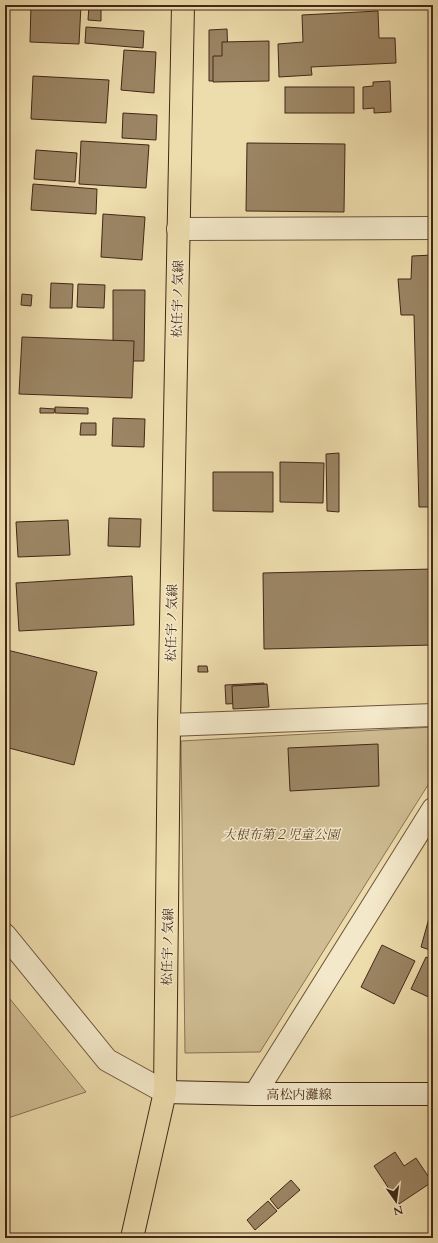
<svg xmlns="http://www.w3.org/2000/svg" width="438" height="1243" font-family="Cardo,'Noto Serif JP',serif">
<rect width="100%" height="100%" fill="#eddcac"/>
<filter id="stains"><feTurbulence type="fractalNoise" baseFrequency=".005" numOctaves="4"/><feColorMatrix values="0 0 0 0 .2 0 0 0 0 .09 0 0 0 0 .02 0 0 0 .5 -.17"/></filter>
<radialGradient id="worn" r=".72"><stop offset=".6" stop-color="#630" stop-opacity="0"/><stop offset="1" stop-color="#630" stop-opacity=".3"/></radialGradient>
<g fill="#d0bd93" stroke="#8a7255">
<path d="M433,727V777L260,1052L185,1053L181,741Z"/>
<path d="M5,993L86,1092L5,1119Z"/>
</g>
<g fill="#9b8564" stroke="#432717">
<path d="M31,5H81L79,44L30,42Z"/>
<path d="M89,5H101V21L88,20Z"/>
<rect x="360" y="5" width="48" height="4"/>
<path d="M378,11L379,38H395L396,63L311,67L312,75L279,77L278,44L303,42L302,15Z"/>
<path d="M86,27L144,31L143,48L85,43Z"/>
<path d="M227,29L228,54H235V81H209V30Z"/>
<path d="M269,41V81L213,82V56H222V42Z"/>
<path d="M124,50L156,52L154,93L121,90Z"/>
<path d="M33,76L109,80L106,123L31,119Z"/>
<path d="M390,81L391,112L374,113V108L363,109V87L373,86V82Z"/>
<rect x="285" y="87" width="69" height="26"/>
<path d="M123,113L157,115L156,140L122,138Z"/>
<path d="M81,141L149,145L146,188L79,184Z"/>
<path d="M247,143L345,144L344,212L246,211Z"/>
<path d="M36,150L77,153L75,182L34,179Z"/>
<path d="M33,184L97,189L96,214L31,210Z"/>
<path d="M103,214L145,217L142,260L101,257Z"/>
<path d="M433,255V507H419L414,315H401L398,279H411L412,256Z"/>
<path d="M51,283L73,284L72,308H50Z"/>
<path d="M78,284L105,285L104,308L77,307Z"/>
<path d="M113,290H145L144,361H113Z"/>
<path d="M22,294L32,295L31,306L21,305Z"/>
<path d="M22,337L134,341L132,398L19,394Z"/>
<path d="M55,407L88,408V414L55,413Z"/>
<path d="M40,408L55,409L54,413H40Z"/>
<path d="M113,418L145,419L144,447L112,446Z"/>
<path d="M81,423H96V435H80Z"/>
<path d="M339,453V512L327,511L326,454Z"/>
<path d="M280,462L324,463L323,503L280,502Z"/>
<path d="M213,472H273V512L213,511Z"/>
<path d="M109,518L141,519L140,547L108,546Z"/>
<path d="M68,520L70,555L18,557L16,522Z"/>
<path d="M433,569V645L264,649L263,573Z"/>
<path d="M132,576L134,625L19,631L16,583Z"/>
<path d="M7,650L97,672L74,765L5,747V658Z"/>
<path d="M198,666H207L208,672H198Z"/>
<path d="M264,683L265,702L226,704L225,685Z"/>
<path d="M267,684L269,707L233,709L232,686Z"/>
<path d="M378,744L379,786L290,791L288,748Z"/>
<path d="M431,911L433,912V951L421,947Z"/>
<path d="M382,945L415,961L394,1004L361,987Z"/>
<path d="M426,957L433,960V999L411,989Z"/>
<path d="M395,1152L404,1166L416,1158L432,1182L399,1204L374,1166Z"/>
<path d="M291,1180L300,1190L278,1209L270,1199Z"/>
<path d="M268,1201L277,1211L255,1230L247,1220Z"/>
</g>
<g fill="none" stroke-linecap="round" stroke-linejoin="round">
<defs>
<g id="minor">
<path d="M178,229L433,228"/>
<path d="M169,725L433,715"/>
<path d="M255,1094L433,809"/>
</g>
<path id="tertiary" d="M5,935L107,1060L165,1092"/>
<path id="secondary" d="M165,1092L255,1094H433"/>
<path id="primary" d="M132,1238L165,1092L169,725L183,5"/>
</defs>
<use href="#minor" stroke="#6e543c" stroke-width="24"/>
<use href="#tertiary" stroke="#6e543c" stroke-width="24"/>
<use href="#secondary" stroke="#432717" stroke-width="24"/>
<use href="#primary" stroke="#432717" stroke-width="24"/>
<use href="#minor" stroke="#f3e8c9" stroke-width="22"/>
<use href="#tertiary" stroke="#f3e8c9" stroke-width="22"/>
<use href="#secondary" stroke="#f3e8c9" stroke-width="22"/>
<use href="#primary" stroke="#eddcac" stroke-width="22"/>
</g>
<g text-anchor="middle" stroke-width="3" stroke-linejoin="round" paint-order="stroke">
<g font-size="13" fill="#432717" stroke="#f3e8c9">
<text transform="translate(177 299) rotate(-89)" y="5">松任宇ノ気線</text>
<text transform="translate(171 623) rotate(-89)" y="5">松任宇ノ気線</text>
<text transform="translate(167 947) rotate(-89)" y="5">松任宇ノ気線</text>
<text x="299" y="1099">高松内灘線</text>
</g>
<g font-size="13" font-style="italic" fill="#5f4530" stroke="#f3e8c9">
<text x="281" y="839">大根布第２児童公園</text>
</g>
</g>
<rect width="438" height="1243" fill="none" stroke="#eddcac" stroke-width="20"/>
<rect x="6" y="6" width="426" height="1231" fill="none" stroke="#432717" stroke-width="2"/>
<rect x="10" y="10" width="418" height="1223" fill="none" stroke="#432717"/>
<g transform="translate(396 1201) rotate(166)" stroke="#f3e8c9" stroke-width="3" paint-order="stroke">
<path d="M0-3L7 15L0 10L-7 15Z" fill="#432717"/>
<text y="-6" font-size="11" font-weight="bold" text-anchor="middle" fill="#432717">N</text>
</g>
<rect width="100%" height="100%" filter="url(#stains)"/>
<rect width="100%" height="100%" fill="url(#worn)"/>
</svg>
